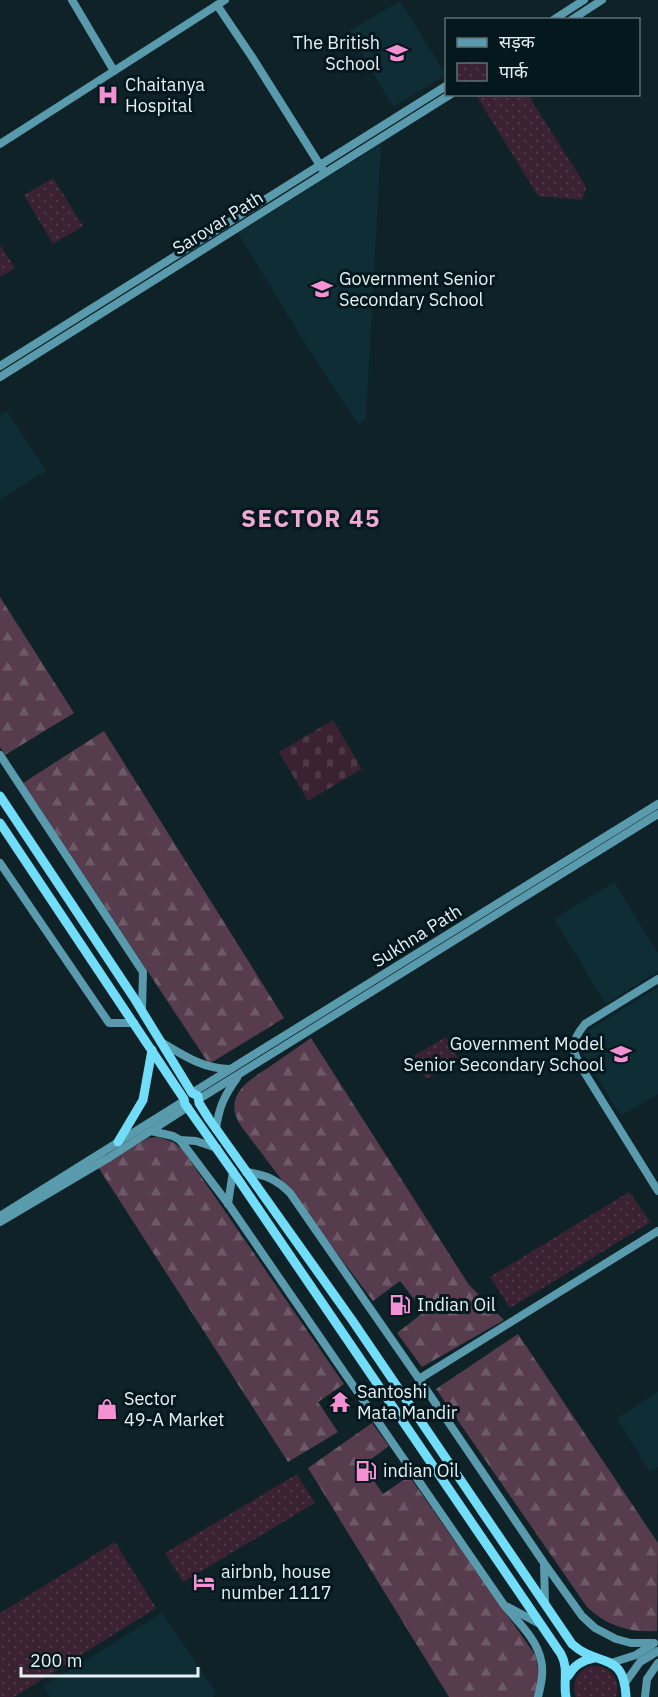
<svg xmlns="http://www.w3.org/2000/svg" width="658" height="1697" font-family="'IBM Plex Sans','Noto Sans Devanagari',sans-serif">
<defs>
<pattern id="forest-firs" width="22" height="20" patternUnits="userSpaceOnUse" patternTransform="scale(1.5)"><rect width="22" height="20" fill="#563c4d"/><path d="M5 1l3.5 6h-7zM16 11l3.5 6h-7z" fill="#6e5967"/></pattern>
<pattern id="cemetery-stones" width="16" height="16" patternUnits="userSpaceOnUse" patternTransform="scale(1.5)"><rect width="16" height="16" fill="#3a2232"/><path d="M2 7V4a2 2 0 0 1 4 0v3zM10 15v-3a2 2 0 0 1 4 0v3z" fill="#4d3846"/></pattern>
<pattern id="park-dots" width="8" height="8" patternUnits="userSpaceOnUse" patternTransform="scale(1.5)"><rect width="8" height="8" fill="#3a2232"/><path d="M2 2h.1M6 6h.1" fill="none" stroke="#4d3846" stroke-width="1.8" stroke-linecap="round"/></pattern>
</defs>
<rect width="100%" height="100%" fill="#0e2227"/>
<g fill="#0f2d35">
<path d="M400,1L446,75L393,107L349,31Z"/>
<path d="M381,144L366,419L358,424L306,345L238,233Z"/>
<path d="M7,411L46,471L0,499V415Z"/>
<path d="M614,882L658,953V971L606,1004L554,919Z"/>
<path d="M658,987V1094L621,1116L586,1059L582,1049L583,1038L586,1032Z"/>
<path d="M658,1392V1467L650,1472L617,1418Z"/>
<path d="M162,1613L216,1692L213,1697H50L44,1686Z"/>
</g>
<g fill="url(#forest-firs)">
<path d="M0,597L74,713L5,755L0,747Z"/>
<path d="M104,731L284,1018L209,1064L23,783Z"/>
<path d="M311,1038L469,1285L504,1320L422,1367L397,1333L424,1312L400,1281L373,1301L241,1126C221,1095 250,1080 272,1065C285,1056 298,1047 311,1038Z"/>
<path d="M158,1137L173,1142L182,1149L344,1384L318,1402L338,1432L288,1462L98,1167L148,1138Z"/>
<path d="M518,1334L658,1543L657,1631C630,1633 607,1626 587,1607L436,1389Z"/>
<path d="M372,1423L389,1446L363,1465L383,1494L409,1476L536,1656L539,1678L535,1697H449L308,1468Z"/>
</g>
<path fill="url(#cemetery-stones)" d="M333,720L362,769L308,801L279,752Z"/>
<g fill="url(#park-dots)">
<path d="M476,95H528L584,183L586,189L582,200L538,196Z"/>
<path d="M53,178L83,226L53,244L24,195Z"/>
<path d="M0,245L15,268L0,277Z"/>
<path d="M446,1037L459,1060L426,1079L413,1056Z"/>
<path d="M629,1192L651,1222L510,1308L490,1277Z"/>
<path d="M297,1474L315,1503L183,1582L165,1553Z"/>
<path d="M115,1542L156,1608L14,1697H0V1613Z"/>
<path d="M590,1666C609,1664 622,1679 616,1697H576C571,1683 576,1672 590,1666Z"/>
</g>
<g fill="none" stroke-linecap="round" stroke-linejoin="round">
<g stroke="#599aac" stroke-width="8">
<path d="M72,0L114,71"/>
<path d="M217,5L252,57L323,170"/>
<path d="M553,20L584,0"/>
<path d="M571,20L602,0"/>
<path d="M0,144L225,0"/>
<path d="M0,366L446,86"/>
<path d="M0,377L451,94"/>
<path d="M0,755L143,972L142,1010"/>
<path d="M0,863L109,1023H134"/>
<path d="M658,979L585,1024C567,1046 573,1053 586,1075L658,1191"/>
<path d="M161,1042C183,1055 203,1069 230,1069"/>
<path d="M192,1093L658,804"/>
<path d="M199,1099L658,814"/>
<path d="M216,1129C219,1107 224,1096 237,1078"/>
<path d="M151,1131L173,1136L180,1140L229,1205L504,1605C517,1621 537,1639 541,1660C544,1672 541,1685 538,1697"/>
<path d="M180,1140L196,1141L217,1148"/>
<path d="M246,1172C266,1175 276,1179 290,1193L419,1379L544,1563L582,1616L595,1628L616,1639L631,1643H654"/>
<path d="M228,1204L233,1171"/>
<path d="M0,1216L184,1101"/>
<path d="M0,1222L110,1157L188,1107"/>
<path d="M419,1379L658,1231"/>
<path d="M544,1564L545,1603"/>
<path d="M508,1607L540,1624"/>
<path d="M611,1663L636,1655L652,1645"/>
<path d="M625,1683L640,1662L658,1651"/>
<path d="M645,1697L647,1679L658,1663"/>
</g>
<g stroke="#72ddf9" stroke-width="9">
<path d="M0,796L134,998L192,1093L198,1096L199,1103L209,1119L352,1320L572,1644C598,1668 624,1650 626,1697"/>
<path d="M0,823L184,1099L185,1104L238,1179L561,1654C569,1669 563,1682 566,1697"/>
<path d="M118,1142L143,1100L152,1050"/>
<path d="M568,1676C574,1665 582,1660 594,1658"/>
</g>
</g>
<defs>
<symbol id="school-bare" viewBox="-9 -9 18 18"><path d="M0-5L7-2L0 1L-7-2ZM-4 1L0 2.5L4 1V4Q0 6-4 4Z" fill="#f491d3" stroke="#05181e" stroke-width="2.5" paint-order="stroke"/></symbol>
<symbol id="hospital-bare" viewBox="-9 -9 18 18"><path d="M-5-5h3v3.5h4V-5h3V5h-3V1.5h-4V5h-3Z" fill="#f491d3" stroke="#05181e" stroke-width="2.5" paint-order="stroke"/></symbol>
<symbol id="fuel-bare" viewBox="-9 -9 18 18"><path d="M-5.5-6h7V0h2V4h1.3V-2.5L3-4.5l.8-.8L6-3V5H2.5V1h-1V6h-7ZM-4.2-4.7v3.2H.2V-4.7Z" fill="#f491d3" stroke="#05181e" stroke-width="2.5" paint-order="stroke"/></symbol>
<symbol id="temple-bare" viewBox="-9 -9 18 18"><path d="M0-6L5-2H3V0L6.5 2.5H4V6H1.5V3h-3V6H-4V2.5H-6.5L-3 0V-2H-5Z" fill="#f491d3" stroke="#05181e" stroke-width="2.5" paint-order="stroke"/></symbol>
<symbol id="shop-bare" viewBox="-9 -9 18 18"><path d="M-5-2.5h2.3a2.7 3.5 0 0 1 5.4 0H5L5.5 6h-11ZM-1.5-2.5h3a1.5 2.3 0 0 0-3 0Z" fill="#f491d3" stroke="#05181e" stroke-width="2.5" paint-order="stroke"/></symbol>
<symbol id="hotel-bare" viewBox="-9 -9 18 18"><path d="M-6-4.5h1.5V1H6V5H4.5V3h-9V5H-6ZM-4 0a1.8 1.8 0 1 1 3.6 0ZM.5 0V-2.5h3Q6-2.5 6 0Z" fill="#f491d3" stroke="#05181e" stroke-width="2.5" paint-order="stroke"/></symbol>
</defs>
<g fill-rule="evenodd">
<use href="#school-bare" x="382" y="38" width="30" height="30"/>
<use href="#hospital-bare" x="93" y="80" width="30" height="30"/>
<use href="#school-bare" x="307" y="274" width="30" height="30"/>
<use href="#school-bare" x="606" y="1039" width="30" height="30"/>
<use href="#fuel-bare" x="385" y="1290" width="30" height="30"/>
<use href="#temple-bare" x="325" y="1387" width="30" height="30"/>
<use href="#shop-bare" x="92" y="1394" width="30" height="30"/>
<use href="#fuel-bare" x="351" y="1456" width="30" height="30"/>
<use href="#hotel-bare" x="189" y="1567" width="30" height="30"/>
</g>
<g text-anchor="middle" stroke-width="6" stroke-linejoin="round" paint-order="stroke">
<g font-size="18" fill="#e5f1f5" stroke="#05181e" text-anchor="start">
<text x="380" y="49" text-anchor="end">The British<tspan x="380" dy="21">School</tspan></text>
<text x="125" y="91">Chaitanya<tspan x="125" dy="21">Hospital</tspan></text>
<text x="339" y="285">Government Senior<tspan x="339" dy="21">Secondary School</tspan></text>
<text x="604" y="1050" text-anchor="end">Government Model<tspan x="604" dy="21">Senior Secondary School</tspan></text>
<text x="417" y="1311">Indian Oil</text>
<text x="357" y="1398">Santoshi<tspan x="357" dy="21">Mata Mandir</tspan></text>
<text x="124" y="1405">Sector<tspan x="124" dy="21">49-A Market</tspan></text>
<text x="383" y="1477">indian Oil</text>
<text x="221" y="1578">airbnb, house<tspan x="221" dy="21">number 1117</tspan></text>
</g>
<g font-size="18" fill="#e5f1f5" stroke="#05181e">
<text transform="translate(218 223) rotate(-32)" y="6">Sarovar Path</text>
<text transform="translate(417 936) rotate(-32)" y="6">Sukhna Path</text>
</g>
<g font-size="24" font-weight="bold" letter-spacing="1.5" fill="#efa9d7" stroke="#05181e">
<text x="311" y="527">SECTOR 45</text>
</g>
</g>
<rect x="445" y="18" width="195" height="78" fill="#05181e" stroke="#5f6f74" stroke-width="1.5"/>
<rect x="457" y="38" width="30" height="9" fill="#599aac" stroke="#5f6f74" stroke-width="1.5"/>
<text x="499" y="48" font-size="18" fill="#e5f1f5">सड़क</text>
<rect x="457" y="63" width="30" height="18" fill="url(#park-dots)" stroke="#5f6f74" stroke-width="1.5"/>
<text x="499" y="78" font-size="18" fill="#e5f1f5">पार्क</text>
<path d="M21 1667v9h177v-9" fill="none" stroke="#e5f1f5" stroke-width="3"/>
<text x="30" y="1667" font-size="18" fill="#e5f1f5" stroke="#05181e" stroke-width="4.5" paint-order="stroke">200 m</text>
</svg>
